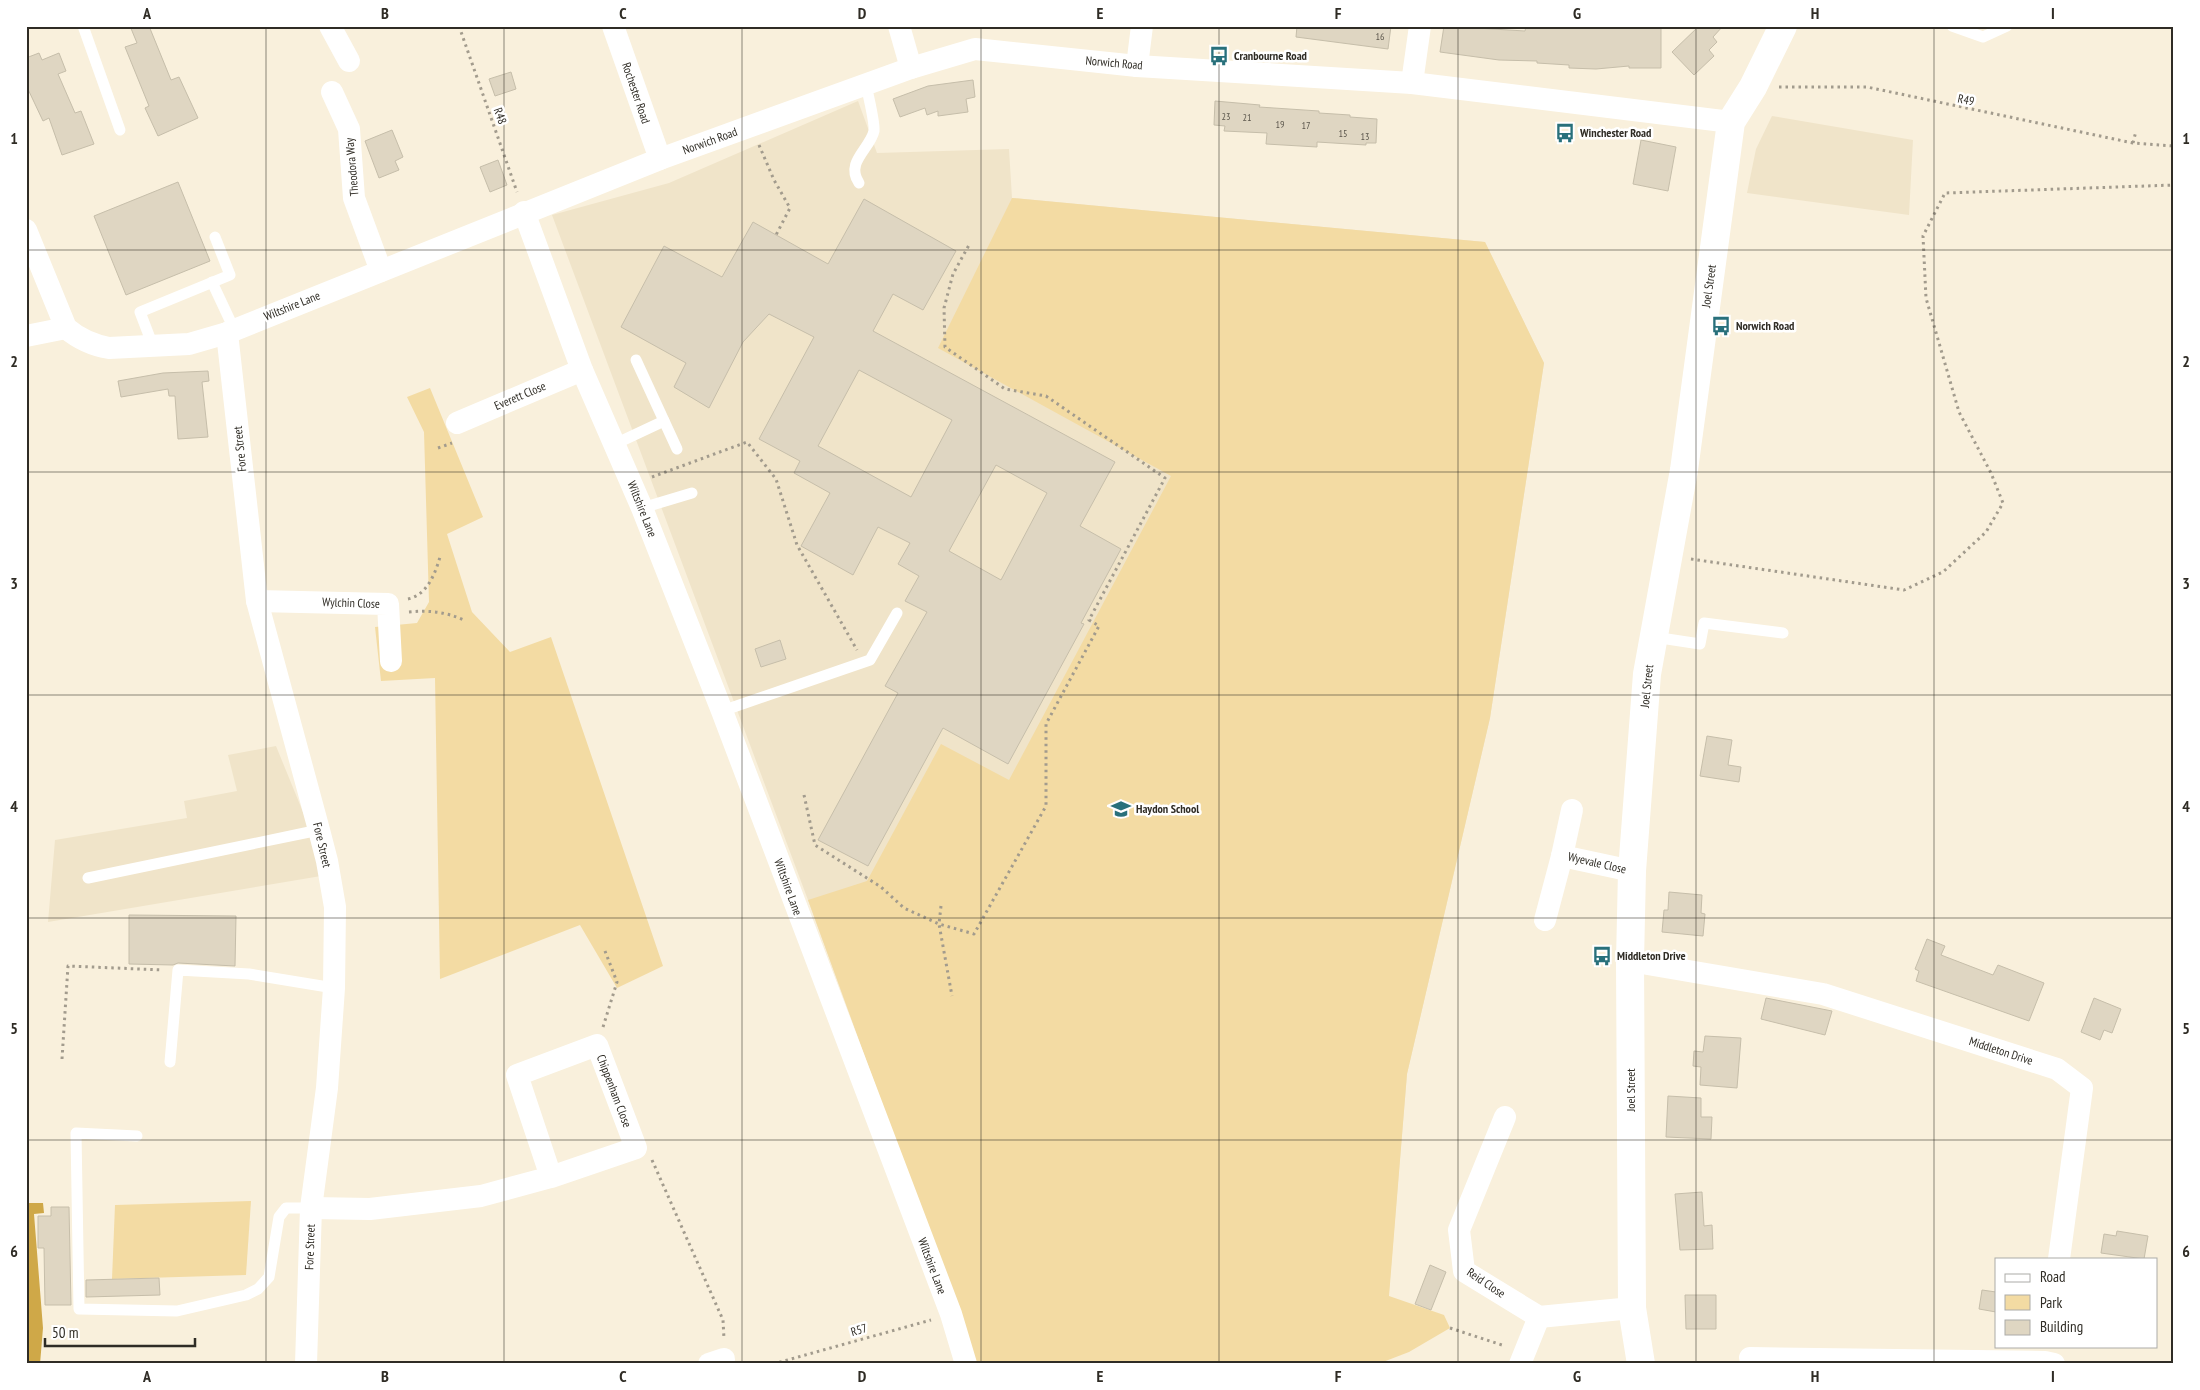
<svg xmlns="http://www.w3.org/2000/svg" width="2200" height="1390" font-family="'PT Sans Narrow',sans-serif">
<rect width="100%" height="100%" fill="#f9f0dc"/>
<g fill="#f0e4c9">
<path d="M858,101L877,153L1009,149L1012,198L1485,242L1544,363L1490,718L1407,1074L1383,1364H977L808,900L552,215L669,183Z"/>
<path d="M1772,116L1913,140L1909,215L1747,193L1756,149Z"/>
<path d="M276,746L314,839L321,876L48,922L55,840L187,818L184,801L237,791L228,755Z"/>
</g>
<g fill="#f3dba3">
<path d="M1012,198L1485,242L1544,363L1490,718L1407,1074L1389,1296L1444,1315L1450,1328L1409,1352L1383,1362V1364H977L808,900L867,881L941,744L1009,780L1171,476L938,348Z"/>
<path d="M430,388L483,517L447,534L472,612L510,652L551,637L663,966L617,988L580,925L440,979L435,678L381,681L375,627L417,623L429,602L424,432L407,397Z"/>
<path d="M251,1201L246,1275L112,1279L115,1205Z"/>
</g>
<path fill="#cfa848" d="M26,1203H43L44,1213L34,1214L43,1328L40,1364H26Z"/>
<g fill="#dfd6c2" stroke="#c6beaa" fill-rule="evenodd">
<path d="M130,26H149L171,80L179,77L198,118L158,136L145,108L149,106L125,47L137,43Z"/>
<path d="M1297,26H1391L1388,49L1296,37Z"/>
<path d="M1444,26L1525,31L1526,26H1661V68H1629V66L1596,69L1569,68V65L1537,63V61L1499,60L1440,52Z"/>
<path d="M1699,26H1723L1713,37L1717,42L1709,50L1714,56L1694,75L1672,52Z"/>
<path d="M39,53L42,60L59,53L66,71L58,74L75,113L81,111L94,144L62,155L49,118L43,121L26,85V58Z"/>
<path d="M511,72L516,89L495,96L489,79Z"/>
<path d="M973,80L975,97L966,99L968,112L938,116V111L927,115L925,108L900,117L893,99L928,86Z"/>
<path d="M1215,101L1260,105L1259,107L1319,111V113L1350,115V117L1377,119L1376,143H1366V145L1317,142V147L1266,144L1267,133L1224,131L1225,126L1214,125Z"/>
<path d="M392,130L403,157L395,161L399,170L379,178L365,141Z"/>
<path d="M1641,140L1676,147L1668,191L1633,184Z"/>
<path d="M498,160L507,185L490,192L480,167Z"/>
<path d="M178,182L210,261L126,295L94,216Z"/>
<path d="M864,199L956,251L923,310L893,294L873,331L1115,462L1080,526L1121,549L1081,623L1084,624L1008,764L943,728L868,866L818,840L898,693L885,686L927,612L905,601L919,576L898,564L910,543L878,527L853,575L801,546L830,493L794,473L800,461L759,439L814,337L769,314L743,342L709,408L674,387L686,363L621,327L664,246L722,277L753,222L828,264ZM859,370L952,420L911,497L818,446ZM996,465L1047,493L1001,580L949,551Z"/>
<path d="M208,371L209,381L202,382L208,437L178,439L175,396H169L168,389L121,397L118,381L163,373Z"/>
<path d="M780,640L786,659L761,667L755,649Z"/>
<path d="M1707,736L1732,740L1728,765L1741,767L1739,782L1700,776Z"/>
<path d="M1669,892L1702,895L1701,913L1705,914L1703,936L1662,932L1664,910H1668Z"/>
<path d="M129,915L236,916L235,966L178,963L173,965L129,964Z"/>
<path d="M1927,939L1945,946L1941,955L1993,975L1998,965L2044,983L2029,1021L1916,981L1919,971L1915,969Z"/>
<path d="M1766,998L1832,1011L1825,1035L1761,1019Z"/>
<path d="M2094,998L2121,1009L2112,1033L2104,1030L2100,1040L2081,1032Z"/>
<path d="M1705,1036L1741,1038L1737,1088L1700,1085L1701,1067L1693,1066L1694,1051L1703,1052Z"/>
<path d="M1668,1096L1701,1098V1117H1712L1711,1139L1666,1137Z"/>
<path d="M1702,1192L1704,1226L1712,1225L1713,1249L1680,1250L1675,1194Z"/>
<path d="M51,1207H69L71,1305H45L44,1248H38V1216H51Z"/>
<path d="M2117,1231L2148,1236L2144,1259L2101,1253L2104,1234L2116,1236Z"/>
<path d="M1430,1265L1446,1272L1431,1310L1415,1304Z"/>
<path d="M159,1278L160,1295L86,1297V1280Z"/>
<path d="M1982,1290L1996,1292V1312L1979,1309Z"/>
<path d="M1685,1295H1716V1329H1686Z"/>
</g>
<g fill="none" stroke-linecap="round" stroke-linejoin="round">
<g stroke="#a29b8d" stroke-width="3" stroke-dasharray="2.5 4" stroke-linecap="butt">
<path d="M459,26L517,192"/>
<path d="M1779,87H1867L2133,143L2174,146"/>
<path d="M2133,143L2136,131"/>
<path d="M759,145L774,180L790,208L776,235"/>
<path d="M438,448L452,443"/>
<path d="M652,477L747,442L776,479L797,545L857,650"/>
<path d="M1691,559L1904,590L1943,572L1986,532L2003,503L1991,473L1959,412L1926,298L1923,236L1945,193L2174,185"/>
<path d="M408,599C427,595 435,574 440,557"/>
<path d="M409,612C429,610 446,612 464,620"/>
<path d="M804,795L815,845L881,887L904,908L939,924L974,934L1046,806V724L1099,626L1089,620L1165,478L1046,396L1005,389L945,347L944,308L953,274L969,245"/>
<path d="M941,906L939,924L952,996"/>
<path d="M603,1027L617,982L605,951"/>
<path d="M62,1059L68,966L163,970"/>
<path d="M652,1160L723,1320L724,1339"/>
<path d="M1450,1328L1505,1346"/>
<path d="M773,1364L931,1320"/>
</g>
<g stroke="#fff" stroke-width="11">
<path d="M83,26L120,130"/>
<path d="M1952,26L1983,37L2007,26"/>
<path d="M859,183C845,162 870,149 874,131C875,123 868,94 866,85"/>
<path d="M212,282L234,329"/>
<path d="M153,346L140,312L230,275L215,237"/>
<path d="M636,360L677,449"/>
<path d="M615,444L664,421"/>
<path d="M642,508L692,493"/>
<path d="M1654,637L1700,644L1704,623L1783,633"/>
<path d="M722,711L870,660L897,613"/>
<path d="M88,878L319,830"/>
<path d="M170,1062L178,970L249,974L334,988"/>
<path d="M137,1136L76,1133L79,1309L177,1311L246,1295L258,1289L269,1277L279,1217L286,1208H311"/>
</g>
<g stroke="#fff" stroke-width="22">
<path d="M330,26L349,61"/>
<path d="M613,26L660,159"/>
<path d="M899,26L911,68"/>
<path d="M1137,66L1142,26"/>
<path d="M1412,83L1420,26"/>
<path d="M332,92L349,129L354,198L381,271"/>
<path d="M524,212L582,370L642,508L722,711L951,1314L966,1364"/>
<path d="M26,230L66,328C79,339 92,345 109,348L189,344L227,333L660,159L911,68L975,49L1137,66L1412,83L1731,122"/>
<path d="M227,333L257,601L319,830L327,861L335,907L334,988L327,1088L311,1208L306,1364"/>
<path d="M26,336L66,328"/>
<path d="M457,423L582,370"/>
<path d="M257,601L388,604L391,661"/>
<path d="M1562,856L1632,871"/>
<path d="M1545,920L1562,856L1572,810"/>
<path d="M1630,961L1823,994L2057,1069L2082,1088L2059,1259"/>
<path d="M1505,1117L1459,1230L1464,1271L1539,1317L1632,1308"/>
<path d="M311,1208L370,1209L481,1196L551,1177L636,1148L597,1045L517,1075L551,1177"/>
<path d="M1750,1358L2045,1362L2054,1364"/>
<path d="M709,1364L724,1359"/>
<path d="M1520,1364L1539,1317"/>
</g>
<path stroke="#fff" stroke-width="28" d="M1641,1364L1632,1308L1630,961L1632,871L1647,674L1684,470L1731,122L1753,87L1783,26"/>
</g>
<path fill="none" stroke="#2f2c25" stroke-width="1" stroke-opacity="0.55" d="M266,26V1364M504,26V1364M742,26V1364M981,26V1364M1219,26V1364M1458,26V1364M1696,26V1364M1934,26V1364M26,250H2174M26,472H2174M26,695H2174M26,918H2174M26,1140H2174"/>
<defs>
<symbol id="bus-bare" viewBox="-9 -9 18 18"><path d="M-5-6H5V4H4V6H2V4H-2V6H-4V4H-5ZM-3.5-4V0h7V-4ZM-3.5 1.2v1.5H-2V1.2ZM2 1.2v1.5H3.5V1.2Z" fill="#28707b" stroke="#fff" stroke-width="2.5" paint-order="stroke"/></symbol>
<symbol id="school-bare" viewBox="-9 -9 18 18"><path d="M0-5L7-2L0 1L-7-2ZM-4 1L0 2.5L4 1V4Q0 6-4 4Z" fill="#28707b" stroke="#fff" stroke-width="2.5" paint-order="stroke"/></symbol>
</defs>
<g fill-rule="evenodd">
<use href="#bus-bare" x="1205" y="42" width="28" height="28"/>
<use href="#bus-bare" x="1551" y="119" width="28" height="28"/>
<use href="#bus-bare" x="1707" y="312" width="28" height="28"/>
<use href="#school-bare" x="1107" y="795" width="28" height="28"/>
<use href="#bus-bare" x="1588" y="942" width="28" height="28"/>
</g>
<g text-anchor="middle" stroke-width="5" stroke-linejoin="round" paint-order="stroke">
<g font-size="10" fill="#5b564c">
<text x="1380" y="40">16</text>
<text x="1226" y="120">23</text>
<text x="1247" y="121">21</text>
<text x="1280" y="128">19</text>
<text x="1306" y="129">17</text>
<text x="1343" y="137">15</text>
<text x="1365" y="140">13</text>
</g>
<g font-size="12" font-weight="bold" fill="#2f2c25" stroke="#fff" text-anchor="start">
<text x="1234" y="60">Cranbourne Road</text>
<text x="1580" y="137">Winchester Road</text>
<text x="1736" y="330">Norwich Road</text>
<text x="1136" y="813">Haydon School</text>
<text x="1617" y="960">Middleton Drive</text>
</g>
<g font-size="12" fill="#2f2c25" stroke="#fff">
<text transform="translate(1114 63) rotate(5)" y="4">Norwich Road</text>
<text transform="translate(636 93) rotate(71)" y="4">Rochester Road</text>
<text transform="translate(1966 100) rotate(12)" y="4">R49</text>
<text transform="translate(500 116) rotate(70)" y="4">R48</text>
<text transform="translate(710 141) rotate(-20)" y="4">Norwich Road</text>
<text transform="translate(352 167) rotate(-95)" y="4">Theodora Way</text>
<text transform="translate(1709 286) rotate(-82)" y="4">Joel Street</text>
<text transform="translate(292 306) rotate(-22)" y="4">Wiltshire Lane</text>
<text transform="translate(520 396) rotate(-23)" y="4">Everett Close</text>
<text transform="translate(240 449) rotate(-96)" y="4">Fore Street</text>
<text transform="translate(642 509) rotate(68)" y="4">Wiltshire Lane</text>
<text transform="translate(351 603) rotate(2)" y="4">Wylchin Close</text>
<text transform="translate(1647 686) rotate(-84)" y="4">Joel Street</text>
<text transform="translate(322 845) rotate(77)" y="4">Fore Street</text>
<text transform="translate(1597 863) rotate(13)" y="4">Wyevale Close</text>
<text transform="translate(788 887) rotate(70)" y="4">Wiltshire Lane</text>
<text transform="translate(2001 1051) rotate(18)" y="4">Middleton Drive</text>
<text transform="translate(1631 1090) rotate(-90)" y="4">Joel Street</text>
<text transform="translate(614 1091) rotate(69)" y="4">Chippenham Close</text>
<text transform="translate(310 1247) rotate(-88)" y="4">Fore Street</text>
<text transform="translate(932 1266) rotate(69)" y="4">Wiltshire Lane</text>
<text transform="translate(1486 1283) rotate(34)" y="4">Reid Close</text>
<text transform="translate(859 1330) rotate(-16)" y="4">R57</text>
</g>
</g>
<rect width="2200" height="1390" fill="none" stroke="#ffffff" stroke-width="55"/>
<rect x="1995" y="1258" width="162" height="90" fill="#ffffff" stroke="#acaba8"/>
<rect x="2005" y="1274" width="25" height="8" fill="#ffffff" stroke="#acaba8"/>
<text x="2040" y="1282" font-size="15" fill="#2f2c25">Road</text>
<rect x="2005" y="1295" width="25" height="15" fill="#f3dba3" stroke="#acaba8"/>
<text x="2040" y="1308" font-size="15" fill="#2f2c25">Park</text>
<rect x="2005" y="1320" width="25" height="15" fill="#dfd6c2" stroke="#acaba8"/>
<text x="2040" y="1332" font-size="15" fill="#2f2c25">Building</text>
<path d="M45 1338v8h150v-8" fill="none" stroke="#2f2c25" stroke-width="2.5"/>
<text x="52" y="1338" font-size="15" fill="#2f2c25" stroke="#ffffff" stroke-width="4" paint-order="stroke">50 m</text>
<rect x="28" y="28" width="2144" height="1334" fill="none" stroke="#2f2c25" stroke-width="2"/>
<g font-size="16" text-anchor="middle" font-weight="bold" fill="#2f2c25">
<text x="147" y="19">A</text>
<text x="385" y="19">B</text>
<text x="623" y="19">C</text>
<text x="862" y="19">D</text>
<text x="1100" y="19">E</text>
<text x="1338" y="19">F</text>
<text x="1577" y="19">G</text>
<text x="1815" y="19">H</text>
<text x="2053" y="19">I</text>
<text x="14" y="144">1</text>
<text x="2186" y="144">1</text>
<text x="14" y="367">2</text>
<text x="2186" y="367">2</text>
<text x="14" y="589">3</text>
<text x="2186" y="589">3</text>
<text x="14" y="812">4</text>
<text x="2186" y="812">4</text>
<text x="14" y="1034">5</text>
<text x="2186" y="1034">5</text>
<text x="14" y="1257">6</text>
<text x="2186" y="1257">6</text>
<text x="147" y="1382">A</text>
<text x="385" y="1382">B</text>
<text x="623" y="1382">C</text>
<text x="862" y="1382">D</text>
<text x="1100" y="1382">E</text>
<text x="1338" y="1382">F</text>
<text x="1577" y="1382">G</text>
<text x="1815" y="1382">H</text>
<text x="2053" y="1382">I</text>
</g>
</svg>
